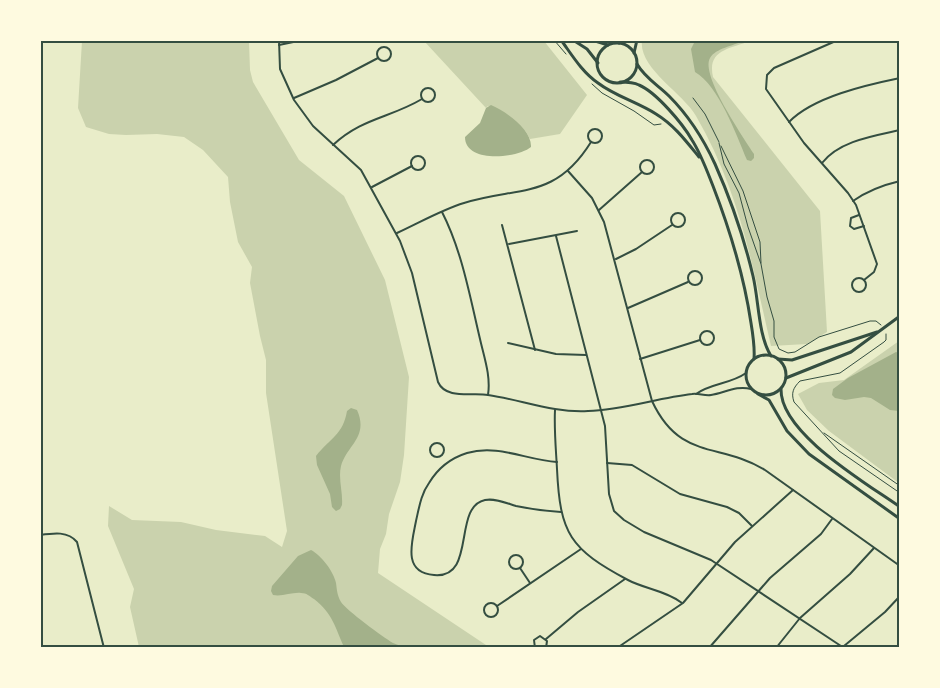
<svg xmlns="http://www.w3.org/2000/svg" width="940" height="688" font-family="'DM Sans',sans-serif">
<rect width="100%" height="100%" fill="#e9edc9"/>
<g fill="#cad2ad">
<path d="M642,40L750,41C729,49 707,50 713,77L820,211L827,332L807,344L771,346C752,264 739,190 696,116C683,93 638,68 642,40Z"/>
<path d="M82,41H249L250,70L253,82L299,160L344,196L385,280L409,377L404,455L400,482L389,514L386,534L380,549L378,573L489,647H139L130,607L134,589L108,526L109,506L132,520L181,522L216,530L265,536L282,547L287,531L266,393V360L260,336L250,283L252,267L238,242L230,202L228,177L203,150L184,137L157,134L126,135L109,134L86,127L78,108Z"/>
<path d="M424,41H544L587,95L560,134L530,139L526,132L488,106L486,108Z"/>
<path d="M899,341V483L829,431L807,410L798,394L819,383L844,380Z"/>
</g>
<g fill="#a3b18a">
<path d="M695,41H743C733,46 716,48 710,58C700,75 744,138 754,154V158L751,161L747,160C736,134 719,86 695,72L691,49Z"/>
<path d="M491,105C505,111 532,129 531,147C518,158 465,164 465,137L480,123L486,108Z"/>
<path d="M896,352L899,353V411L890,410L871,398L864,397L845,400L835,398L832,395L833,389L848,378Z"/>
<path d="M351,408L357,410C369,437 347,445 341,466C338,479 343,492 342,505L340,509L336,511L332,507L330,494L317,465L316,456C330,438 343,435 347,411Z"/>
<path d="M311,550C321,555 334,572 336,583C337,590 337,595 341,602C346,610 383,637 393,643C397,645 402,646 406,647H344C335,627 333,614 314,599C309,596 307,593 301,593C292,592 282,597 273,595L271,591L272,586L298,556Z"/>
</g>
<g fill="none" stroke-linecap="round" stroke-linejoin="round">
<g stroke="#344e41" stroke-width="1">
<path d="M554,40L566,54"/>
<path d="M592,84L602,93L634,111L654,125L661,124"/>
<path d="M693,98L705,114L719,142"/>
<path d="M719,143L724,164L739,193L748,227L761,264L767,297L774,321V337L779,349L788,353L795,352L819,337L870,321H876L881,325"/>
<path d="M721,146L743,191L760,242L761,263"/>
<path d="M886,334V340L884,342L840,373L800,381C793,388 791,393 794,402L839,451L900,493"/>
<path d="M824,433L900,486"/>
</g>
<g stroke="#344e41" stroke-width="2">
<path d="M279,40L280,69L294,100L313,126L361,170L400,241L412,273L438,382C446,400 473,392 488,395C522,400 553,413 588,411C623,410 657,398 692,394C699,393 704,396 711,395C724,393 737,385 751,389"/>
<path d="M838,40L774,68L767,75L766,89L804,143L848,193L856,205L877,264L874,272L864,280"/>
<path d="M898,40L900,43"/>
<path d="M279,45L303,40"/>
<circle cx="384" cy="54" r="7"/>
<circle cx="428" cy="95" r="7"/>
<path d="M294,98L336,80L378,58"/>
<path d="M789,122C813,97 866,85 900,78"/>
<circle cx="595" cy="136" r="7"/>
<path d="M333,145C362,118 390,118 422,99"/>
<circle cx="418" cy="163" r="7"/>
<circle cx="647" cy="167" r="7"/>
<path d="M822,163C839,141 873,136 900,130"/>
<path d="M568,171L592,198L604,222L652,401C680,461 719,442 765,470L900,566"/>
<path d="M372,187L412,166"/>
<path d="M853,201C867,191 883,185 900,181"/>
<path d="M599,210L642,172"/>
<path d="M442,212C462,251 470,297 480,339C484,357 491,376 488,395"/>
<circle cx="678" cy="220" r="7"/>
<path d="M859,215L851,218L850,226L854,229L864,226"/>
<path d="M502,225L535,350"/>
<path d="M397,233C419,223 441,210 464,203C519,186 555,200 591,142"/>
<path d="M556,236L605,426L609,494L614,511L624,520L644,532L711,560L844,648"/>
<path d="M509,244L577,231"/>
<path d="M616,259L636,249L672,225"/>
<circle cx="695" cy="278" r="7"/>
<circle cx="859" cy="285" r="7"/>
<path d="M628,308L688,282"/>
<circle cx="707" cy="338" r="7"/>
<path d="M508,343L556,354L586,355"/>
<path d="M640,359L700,340"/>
<path d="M696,394C711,383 731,384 746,373"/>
<path d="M555,410C554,430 556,450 557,469C560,534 570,549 628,580C645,589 667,591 682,603"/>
<circle cx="437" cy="450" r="7"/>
<path d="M557,462C526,460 498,444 467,453C451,458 438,468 429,483C421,494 419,508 416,521C412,542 402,573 434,575C477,579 452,507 485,500C495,498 506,503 516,506C530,509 545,511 561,512"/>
<path d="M607,463L632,465L680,494L727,507L739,513L752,526"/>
<path d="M40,535C54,533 68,531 77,542L104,648"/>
<circle cx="516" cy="562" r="7"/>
<path d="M520,568L530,583"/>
<circle cx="491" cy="610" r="7"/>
<path d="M497,606L581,549"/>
<path d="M546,639L578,612L625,579"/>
<path d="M844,646L885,612L900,596"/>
<path d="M535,648L534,640L540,636L547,641L546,648"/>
<path d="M617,648L683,603L735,542L793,490"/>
<path d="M709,648L770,578L821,534L832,519"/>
<path d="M776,648L800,618L850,574L874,548"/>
</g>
<g stroke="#344e41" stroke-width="3">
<path d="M619,43L626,40"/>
<path d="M634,53L637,40"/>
<path d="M778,359L792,360L877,332"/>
<path d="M786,378L851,352L900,316"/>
</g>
<g stroke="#344e41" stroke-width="3">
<path d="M561,40C572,55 582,72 598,83C615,96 637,102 656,114C674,125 686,141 699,157"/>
<path d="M573,40L587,49L598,63"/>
<path d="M592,40L608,45"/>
<circle cx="617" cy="63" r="20"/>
<path d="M637,64C645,78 658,85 669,96C689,116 703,138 715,164C731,200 744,238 753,276C759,301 758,335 771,356"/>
<path d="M620,82C626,82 633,82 639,85C656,92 683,124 692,140C701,154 707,171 713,186C730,230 744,276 751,323C753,335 755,347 754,359"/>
<circle cx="766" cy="375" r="20"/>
<path d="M781,389C780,433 866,483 900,507"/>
<path d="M758,394L769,400L787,431L809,454L900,519"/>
</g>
</g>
<rect width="940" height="688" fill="none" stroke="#fefae0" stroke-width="84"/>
<rect x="42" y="42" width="856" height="604" fill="none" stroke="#344e41" stroke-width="2"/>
</svg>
